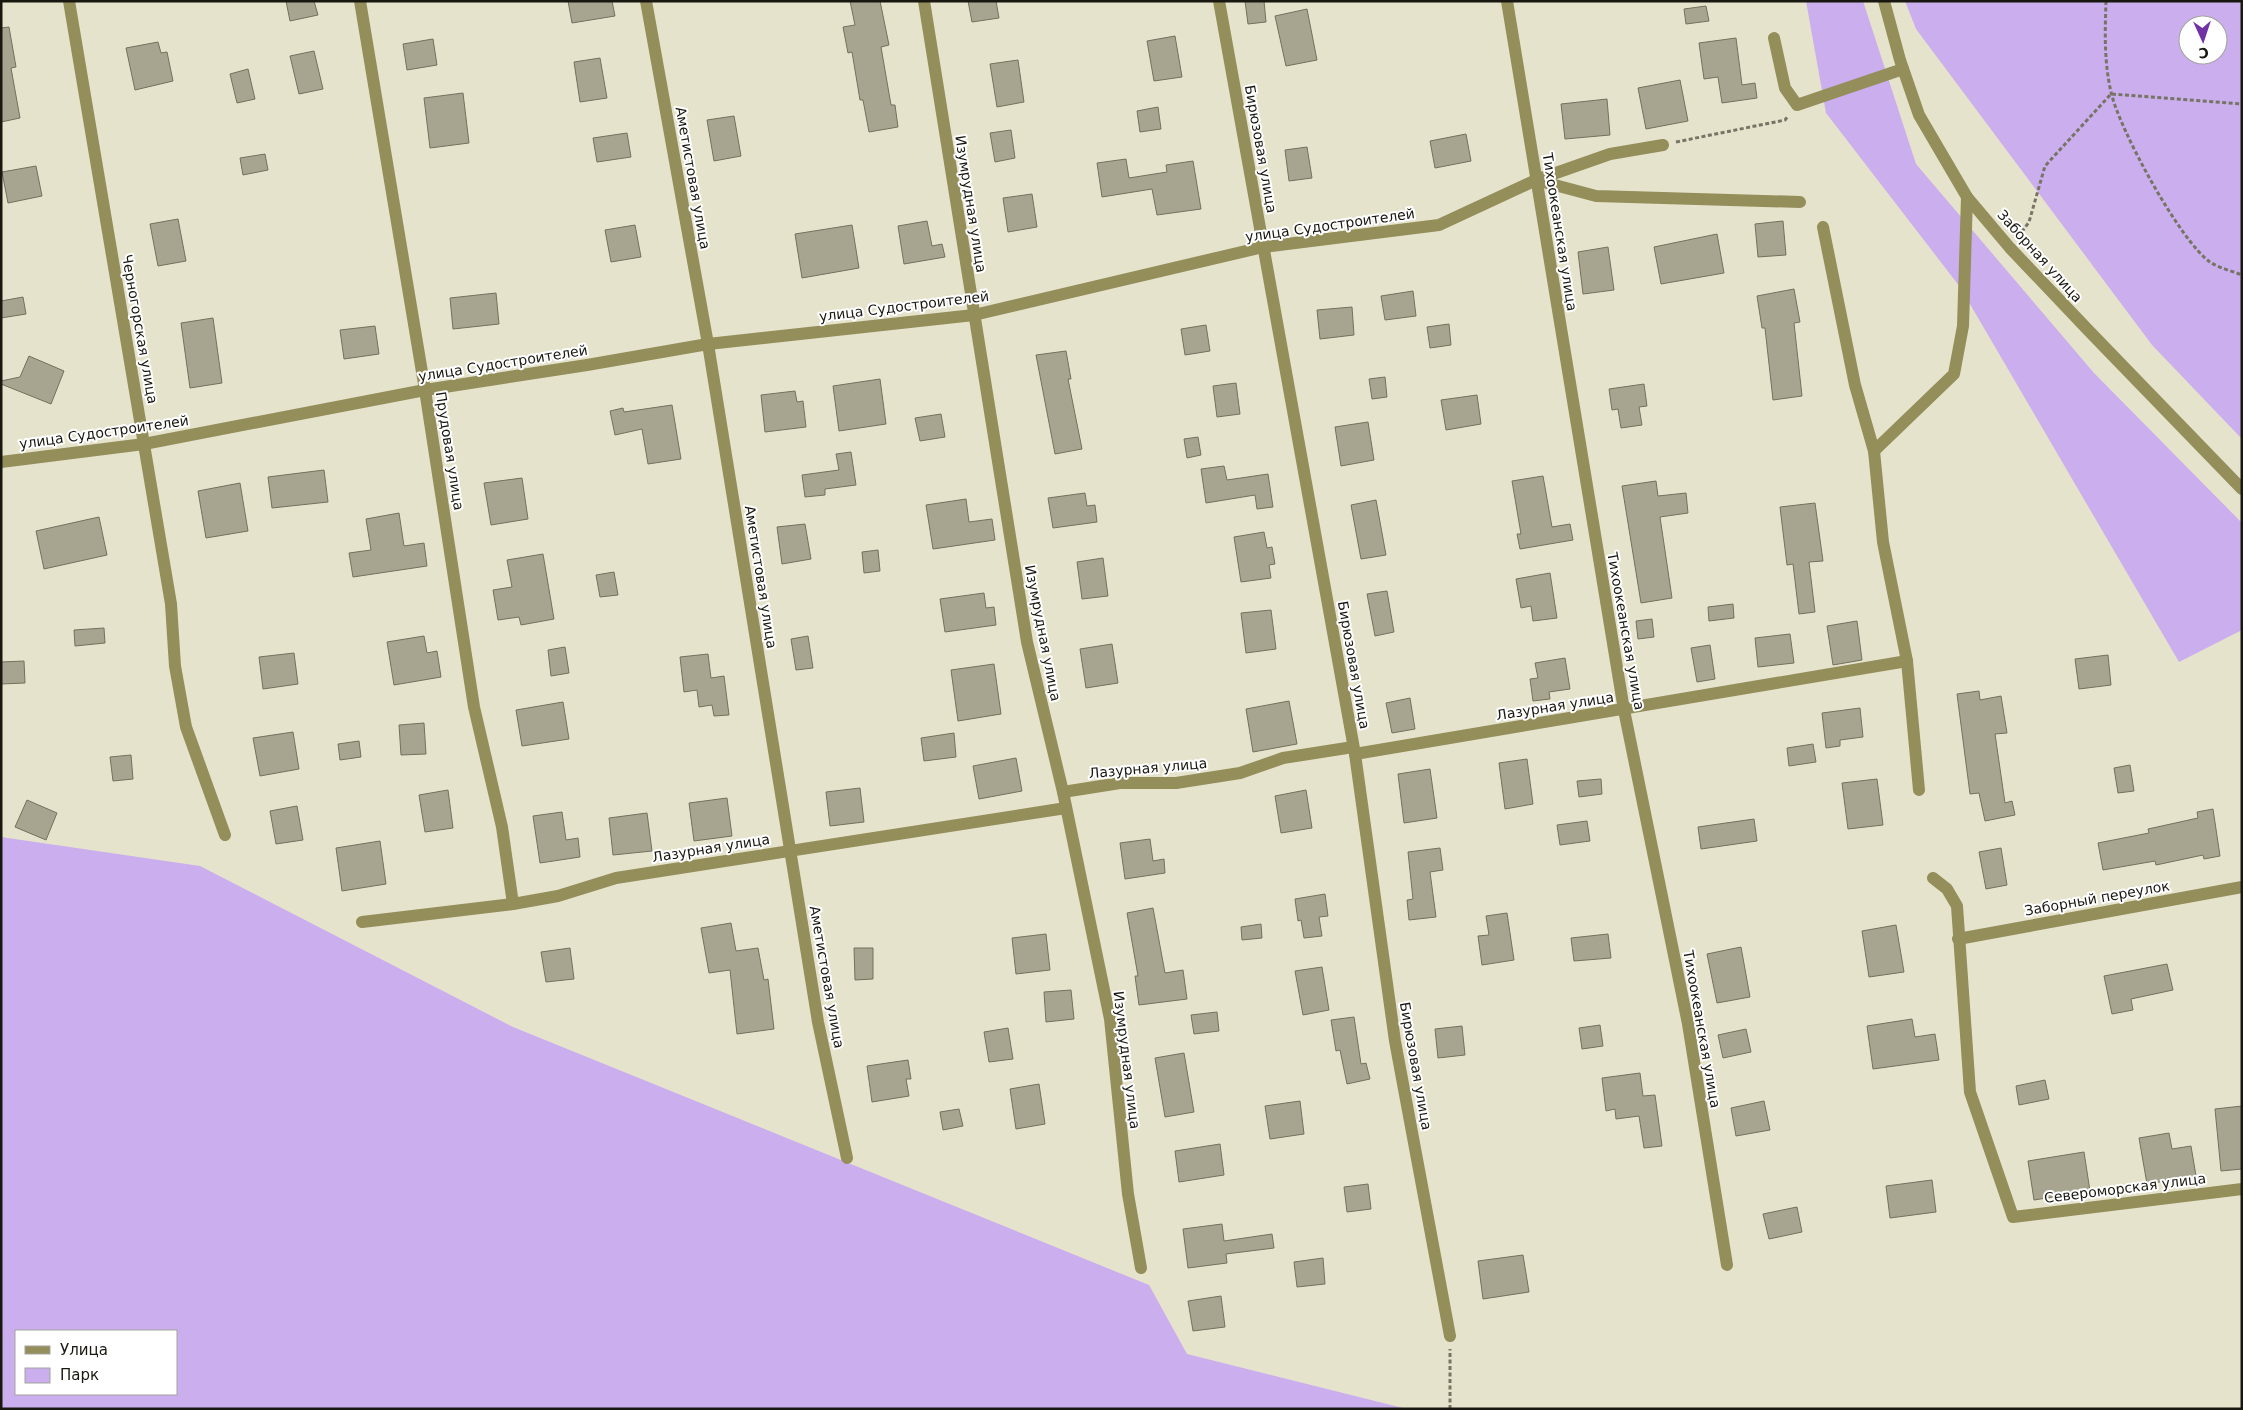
<svg xmlns="http://www.w3.org/2000/svg" width="2243" height="1410" font-family="'DejaVu Sans',sans-serif">
<rect width="100%" height="100%" fill="#e6e3cd"/>
<g fill="#cbaeed" fill-rule="evenodd">
<path d="M1806,1H1863L1916,164L2094,373L2242,523V630L2179,662L1960,287L1826,113Z"/>
<path d="M1905,1H2242V439L2152,345L1916,29ZM2188,25H2218V55H2188Z"/>
<path d="M1,837L200,866L513,1027L1149,1285L1187,1354L1407,1409H1ZM16,1331H176V1394H16Z"/>
</g>
<g fill="#a7a590" stroke="#73705d">
<path d="M286,1H314L318,15L290,21Z"/>
<path d="M568,1H612L615,16L572,23Z"/>
<path d="M850,1H880L889,45L881,47L891,105H895L898,127L869,132L863,100H860L852,52L848,53L843,27L855,25Z"/>
<path d="M968,1H996L999,18L972,22Z"/>
<path d="M1245,1H1264L1266,22L1248,24Z"/>
<path d="M1706,6L1709,21L1686,24L1684,9Z"/>
<path d="M1307,9L1317,60L1286,66L1275,16Z"/>
<path d="M9,27L16,67L11,68L20,118L1,122V28Z"/>
<path d="M1175,36L1182,77L1154,81L1147,41Z"/>
<path d="M1736,38L1742,85L1755,83L1757,98L1722,103L1718,77L1704,79L1699,43Z"/>
<path d="M433,39L437,65L407,70L403,44Z"/>
<path d="M158,42L161,53L167,52L173,81L135,90L126,48Z"/>
<path d="M314,51L323,89L299,94L290,56Z"/>
<path d="M600,58L607,98L580,102L574,62Z"/>
<path d="M1018,60L1024,102L997,107L990,64Z"/>
<path d="M248,69L255,99L237,103L230,74Z"/>
<path d="M1680,80L1688,121L1646,129L1638,88Z"/>
<path d="M463,93L469,143L430,148L424,98Z"/>
<path d="M1607,99L1610,135L1565,139L1561,104Z"/>
<path d="M1158,107L1161,129L1140,132L1137,111Z"/>
<path d="M734,116L741,156L714,161L707,120Z"/>
<path d="M1011,130L1015,158L995,162L990,133Z"/>
<path d="M627,133L631,157L597,162L593,138Z"/>
<path d="M1466,134L1471,161L1435,168L1430,141Z"/>
<path d="M1307,147L1312,178L1289,181L1285,150Z"/>
<path d="M265,154L268,170L243,175L240,158Z"/>
<path d="M1126,159L1129,178L1167,172L1166,165L1193,161L1201,209L1157,215L1152,189L1102,197L1097,163Z"/>
<path d="M36,166L42,196L8,203L2,172Z"/>
<path d="M1032,194L1037,227L1008,232L1003,198Z"/>
<path d="M178,219L186,261L158,266L150,224Z"/>
<path d="M927,221L932,246L942,244L945,257L904,264L898,226Z"/>
<path d="M1783,221L1786,255L1758,257L1755,224Z"/>
<path d="M635,225L641,257L611,262L605,230Z"/>
<path d="M852,225L859,268L802,278L795,234Z"/>
<path d="M1717,234L1724,273L1661,284L1654,247Z"/>
<path d="M1608,247L1614,290L1583,294L1578,252Z"/>
<path d="M1794,289L1800,322L1794,323L1802,396L1773,400L1765,328H1762L1757,296Z"/>
<path d="M1413,291L1416,316L1385,320L1381,296Z"/>
<path d="M496,293L499,324L453,329L450,298Z"/>
<path d="M23,297L26,314L1,318V301Z"/>
<path d="M1352,307L1354,335L1320,339L1317,310Z"/>
<path d="M213,318L222,383L190,388L181,323Z"/>
<path d="M1449,324L1451,345L1430,348L1427,327Z"/>
<path d="M1206,325L1210,351L1185,355L1181,329Z"/>
<path d="M375,326L379,354L344,359L340,330Z"/>
<path d="M1066,351L1071,379H1068L1082,449L1055,454L1036,355Z"/>
<path d="M29,356L64,371L51,404L1,384V381L20,377Z"/>
<path d="M1385,377L1387,397L1372,399L1369,379Z"/>
<path d="M880,379L886,424L839,431L833,386Z"/>
<path d="M1236,383L1240,414L1217,417L1213,386Z"/>
<path d="M1644,384L1647,406L1639,407L1642,425L1621,428L1618,409L1612,410L1609,389Z"/>
<path d="M795,391L797,402L803,401L806,427L765,432L761,395Z"/>
<path d="M1477,395L1481,424L1446,430L1441,400Z"/>
<path d="M672,405L681,459L648,464L642,429L615,435L610,411L623,408L624,412Z"/>
<path d="M941,414L945,437L920,441L915,418Z"/>
<path d="M1368,422L1374,460L1341,466L1335,427Z"/>
<path d="M1198,437L1201,455L1187,458L1184,439Z"/>
<path d="M851,452L856,485L825,489V495L805,497L802,475L839,470L836,454Z"/>
<path d="M1224,466L1227,480L1268,474L1273,507L1257,509L1255,495L1206,503L1201,469Z"/>
<path d="M324,470L328,502L272,508L268,477Z"/>
<path d="M1543,476L1552,527L1570,524L1573,540L1520,549L1517,534H1521L1512,481Z"/>
<path d="M522,478L528,519L491,525L484,483Z"/>
<path d="M1656,481L1658,496L1686,493L1688,513L1660,517L1672,598L1641,603L1622,486Z"/>
<path d="M240,483L248,531L206,538L198,491Z"/>
<path d="M1085,493L1087,506L1095,505L1097,522L1053,528L1048,498Z"/>
<path d="M966,499L969,522L992,519L995,540L933,549L926,505Z"/>
<path d="M1376,500L1386,555L1361,559L1351,505Z"/>
<path d="M1815,503L1823,561L1809,562L1815,612L1799,614L1793,564L1787,565L1780,507Z"/>
<path d="M399,513L404,546L424,543L427,566L353,577L349,553L371,550L366,519Z"/>
<path d="M99,517L107,555L44,569L36,531Z"/>
<path d="M805,524L811,559L782,564L777,527Z"/>
<path d="M1264,532L1267,548L1272,547L1275,564L1269,565L1271,578L1241,582L1234,537Z"/>
<path d="M878,550L880,571L864,573L862,552Z"/>
<path d="M543,554L554,619L521,625L519,617L498,620L493,590L512,587L507,560Z"/>
<path d="M1103,558L1108,596L1082,599L1077,562Z"/>
<path d="M614,572L618,595L600,597L596,575Z"/>
<path d="M1550,573L1557,618L1533,621L1531,606L1521,608L1516,579Z"/>
<path d="M1387,591L1394,632L1375,636L1367,594Z"/>
<path d="M984,593L986,608L994,607L996,625L945,632L940,599Z"/>
<path d="M1733,604L1734,618L1709,621L1708,607Z"/>
<path d="M1271,610L1276,649L1246,653L1241,613Z"/>
<path d="M1652,619L1654,637L1638,639L1636,621Z"/>
<path d="M1857,621L1862,660L1833,665L1827,626Z"/>
<path d="M104,628L105,643L75,646L74,630Z"/>
<path d="M1790,634L1794,663L1758,667L1755,638Z"/>
<path d="M424,636L427,653L437,651L441,677L394,685L387,642Z"/>
<path d="M808,636L813,668L796,670L791,639Z"/>
<path d="M1112,644L1118,683L1086,688L1080,649Z"/>
<path d="M1710,645L1715,679L1697,682L1691,648Z"/>
<path d="M565,647L569,673L551,676L548,650Z"/>
<path d="M294,653L298,684L263,689L259,657Z"/>
<path d="M708,654L711,678L724,676L729,715L714,716L712,705L699,707L697,690L684,692L680,657Z"/>
<path d="M2108,655L2111,685L2079,689L2075,659Z"/>
<path d="M1565,658L1570,689L1549,692L1550,699L1533,701L1530,679L1538,678L1535,663Z"/>
<path d="M24,661L25,683L1,684V662Z"/>
<path d="M994,664L1001,714L958,721L951,670Z"/>
<path d="M1979,691L1980,700L2001,696L2007,733L1995,734L2005,803L2012,801L2015,815L1985,821L1979,793L1970,794L1957,694Z"/>
<path d="M1410,698L1415,729L1392,733L1386,703Z"/>
<path d="M1289,701L1297,744L1253,752L1246,709Z"/>
<path d="M563,702L569,739L522,746L516,710Z"/>
<path d="M1860,708L1863,737L1840,740V746L1826,748L1822,713Z"/>
<path d="M424,723L426,754L401,755L399,725Z"/>
<path d="M293,732L299,769L260,776L253,738Z"/>
<path d="M954,733L956,757L924,761L921,738Z"/>
<path d="M359,741L361,757L340,760L338,744Z"/>
<path d="M1813,744L1816,762L1789,766L1787,748Z"/>
<path d="M131,755L133,779L113,781L110,757Z"/>
<path d="M1016,758L1022,791L979,799L973,766Z"/>
<path d="M1527,759L1533,804L1505,809L1499,763Z"/>
<path d="M2130,765L2134,791L2118,793L2114,768Z"/>
<path d="M1430,769L1437,818L1404,823L1398,774Z"/>
<path d="M1601,779L1602,794L1579,797L1577,781Z"/>
<path d="M1877,779L1883,825L1848,829L1842,783Z"/>
<path d="M860,788L864,822L830,826L826,792Z"/>
<path d="M448,790L453,828L425,832L419,795Z"/>
<path d="M1306,790L1312,828L1281,833L1275,796Z"/>
<path d="M727,798L732,836L694,841L689,803Z"/>
<path d="M27,800L57,813L46,840L15,827Z"/>
<path d="M297,806L303,840L276,844L270,811Z"/>
<path d="M2213,809L2220,856L2204,859L2203,855L2156,865L2155,861L2103,870L2098,843L2149,833L2148,829L2198,818L2197,812Z"/>
<path d="M562,812L566,840L578,838L580,857L540,863L533,816Z"/>
<path d="M647,813L652,851L613,855L609,818Z"/>
<path d="M1754,819L1757,841L1701,849L1698,827Z"/>
<path d="M1587,821L1590,841L1560,845L1557,825Z"/>
<path d="M1150,839L1153,861L1164,859L1165,873L1125,879L1120,843Z"/>
<path d="M380,841L386,884L342,891L336,848Z"/>
<path d="M1440,848L1443,870L1430,872L1436,917L1409,920L1407,900L1413,899L1408,852Z"/>
<path d="M2001,848L2007,885L1986,889L1979,852Z"/>
<path d="M1325,894L1328,916L1319,917L1322,936L1304,938L1301,920L1298,921L1295,899Z"/>
<path d="M1153,908L1165,973L1183,970L1187,999L1139,1005L1135,976H1138L1127,913Z"/>
<path d="M1507,913L1514,960L1482,965L1478,936L1489,935L1486,916Z"/>
<path d="M731,923L736,951L758,948L764,980L768,979L774,1029L737,1034L730,970L709,973L701,928Z"/>
<path d="M1261,924L1262,938L1242,940L1241,927Z"/>
<path d="M1896,925L1904,972L1869,977L1862,931Z"/>
<path d="M1046,934L1050,970L1016,974L1012,938Z"/>
<path d="M1608,934L1611,958L1574,961L1571,938Z"/>
<path d="M1741,947L1750,997L1717,1003L1707,954Z"/>
<path d="M570,948L574,979L546,982L541,952Z"/>
<path d="M854,948H873V979L855,980Z"/>
<path d="M2167,964L2173,990L2131,999L2133,1010L2112,1014L2104,976Z"/>
<path d="M1322,967L1329,1010L1303,1015L1295,971Z"/>
<path d="M1071,990L1074,1019L1046,1022L1044,992Z"/>
<path d="M1217,1012L1219,1031L1194,1034L1191,1015Z"/>
<path d="M1354,1017L1361,1064L1366,1063L1370,1079L1347,1084L1340,1050L1336,1051L1331,1020Z"/>
<path d="M1912,1019L1915,1037L1935,1034L1939,1060L1873,1069L1867,1026Z"/>
<path d="M1600,1025L1603,1046L1582,1049L1579,1028Z"/>
<path d="M1462,1026L1465,1055L1438,1058L1435,1029Z"/>
<path d="M1008,1028L1013,1059L989,1062L984,1032Z"/>
<path d="M1746,1029L1751,1052L1723,1058L1718,1035Z"/>
<path d="M1184,1053L1194,1112L1165,1117L1155,1058Z"/>
<path d="M908,1060L911,1079H906L909,1096L872,1102L867,1066Z"/>
<path d="M1640,1073L1643,1096L1655,1095L1662,1146L1644,1148L1639,1116L1616,1119L1615,1109L1606,1111L1602,1078Z"/>
<path d="M2045,1080L2049,1099L2019,1105L2016,1086Z"/>
<path d="M1039,1084L1045,1124L1016,1129L1010,1089Z"/>
<path d="M1300,1101L1304,1134L1270,1139L1265,1106Z"/>
<path d="M1764,1101L1770,1130L1736,1136L1731,1108Z"/>
<path d="M2242,1106V1169L2221,1171L2215,1109Z"/>
<path d="M959,1109L963,1126L943,1130L940,1112Z"/>
<path d="M2169,1133L2172,1149L2191,1146L2196,1176L2147,1184L2139,1138Z"/>
<path d="M1220,1144L1224,1175L1179,1182L1175,1151Z"/>
<path d="M2084,1152L2090,1191L2034,1200L2028,1161Z"/>
<path d="M1932,1180L1936,1212L1890,1218L1886,1186Z"/>
<path d="M1368,1184L1371,1209L1347,1212L1344,1187Z"/>
<path d="M1797,1207L1802,1232L1769,1239L1763,1214Z"/>
<path d="M1222,1224L1224,1241L1272,1234L1274,1248L1226,1254L1227,1263L1188,1268L1183,1229Z"/>
<path d="M1523,1255L1529,1292L1483,1299L1478,1261Z"/>
<path d="M1323,1258L1325,1284L1297,1287L1294,1262Z"/>
<path d="M1221,1296L1225,1327L1193,1331L1188,1301Z"/>
</g>
<g fill="none" stroke-linecap="round" stroke-linejoin="round">
<g stroke="#767465" stroke-width="3" stroke-dasharray="4 2.5" stroke-linecap="butt">
<path d="M2106,1C2105,32 2104,62 2111,92C2119,129 2180,241 2210,262C2219,268 2232,271 2242,275"/>
<path d="M1676,142L1785,120L1788,116"/>
<path d="M2018,237L2029,222L2045,166L2111,94L2242,104"/>
<path d="M1450,1409V1349"/>
</g>
<g stroke="#948e5a" stroke-width="12">
<path d="M69,1L171,604L175,666L186,727L225,835"/>
<path d="M360,1L425,390L474,707L502,827L513,904"/>
<path d="M646,1L708,344L818,1022L847,1158"/>
<path d="M924,1L1027,642L1063,792L1110,1019L1128,1194L1141,1268"/>
<path d="M1219,1L1355,754L1395,1041L1450,1336"/>
<path d="M1507,1L1624,710L1688,1024L1727,1265"/>
<path d="M1884,1L1900,60L1919,115L1967,197L2010,248L2089,331L2242,489"/>
<path d="M1774,38L1785,88L1797,105L1903,69"/>
<path d="M1536,180L1596,196L1800,202"/>
<path d="M1823,227L1855,385L1874,451L1883,542L1907,661L1919,790"/>
<path d="M1874,451L1954,374L1963,326L1967,197"/>
<path d="M1,462L144,444L425,390L587,365L708,344L974,315L1263,247L1439,225L1536,180L1610,154L1663,145"/>
<path d="M1355,754L1907,661"/>
<path d="M1063,792L1120,783H1176L1240,773L1283,758L1353,747"/>
<path d="M1933,878L1947,889L1957,906L1970,1092L2013,1217L2242,1189"/>
<path d="M362,922L513,904L558,896L616,878L1066,808"/>
<path d="M1958,939L2242,887"/>
</g>
</g>
<g text-anchor="middle" stroke-width="4" stroke-linejoin="round" paint-order="stroke">
<g font-size="14" fill="#191810" stroke="#fff">
<text transform="translate(1261 149) rotate(80)" y="5">Бирюзовая улица</text>
<text transform="translate(693 178) rotate(80)" y="5">Аметистовая улица</text>
<text transform="translate(971 204) rotate(81)" y="5">Изумрудная улица</text>
<text transform="translate(1330 225) rotate(-8)" y="5">улица Судостроителей</text>
<text transform="translate(1560 232) rotate(81)" y="5">Тихоокеанская улица</text>
<text transform="translate(2040 256) rotate(48)" y="5">Заборная улица</text>
<text transform="translate(904 306) rotate(-7)" y="5">улица Судостроителей</text>
<text transform="translate(140 329) rotate(80)" y="5">Черногорская улица</text>
<text transform="translate(503 363) rotate(-9)" y="5">улица Судостроителей</text>
<text transform="translate(104 432) rotate(-8)" y="5">улица Судостроителей</text>
<text transform="translate(450 451) rotate(81)" y="5">Прудовая улица</text>
<text transform="translate(761 577) rotate(81)" y="5">Аметистовая улица</text>
<text transform="translate(1626 631) rotate(80)" y="5">Тихоокеанская улица</text>
<text transform="translate(1043 633) rotate(79)" y="5">Изумрудная улица</text>
<text transform="translate(1354 665) rotate(80)" y="5">Бирюзовая улица</text>
<text transform="translate(1555 706) rotate(-9)" y="5">Лазурная улица</text>
<text transform="translate(1148 768) rotate(-5)" y="5">Лазурная улица</text>
<text transform="translate(711 848) rotate(-9)" y="5">Лазурная улица</text>
<text transform="translate(2097 898) rotate(-10)" y="5">Заборный переулок</text>
<text transform="translate(827 977) rotate(80)" y="5">Аметистовая улица</text>
<text transform="translate(1702 1029) rotate(80)" y="5">Тихоокеанская улица</text>
<text transform="translate(1127 1060) rotate(83)" y="5">Изумрудная улица</text>
<text transform="translate(1416 1066) rotate(80)" y="5">Бирюзовая улица</text>
<text transform="translate(2125 1188) rotate(-7)" y="5">Североморская улица</text>
</g>
</g>
<rect width="2243" height="1410" fill="none" stroke="#191810" stroke-width="5"/>
<rect x="15" y="1330" width="162" height="65" fill="#ffffff" stroke="#a3a39f"/>
<rect x="25" y="1346" width="25" height="8" fill="#948e5a" stroke="#a3a39f"/>
<text x="60" y="1355" font-size="15" fill="#191810">Улица</text>
<rect x="25" y="1368" width="25" height="15" fill="#cbaeed" stroke="#a3a39f"/>
<text x="60" y="1380" font-size="15" fill="#191810">Парк</text>
<g transform="translate(2203 40) rotate(177)"><circle r="24" fill="#ffffff" stroke="#a3a39f"/>
<path d="M0-4L9 19L0 12L-9 19Z" fill="#7031a6"/>
<text y="-8" font-size="14" font-weight="bold" text-anchor="middle" fill="#191810">С</text>
</g>
</svg>
